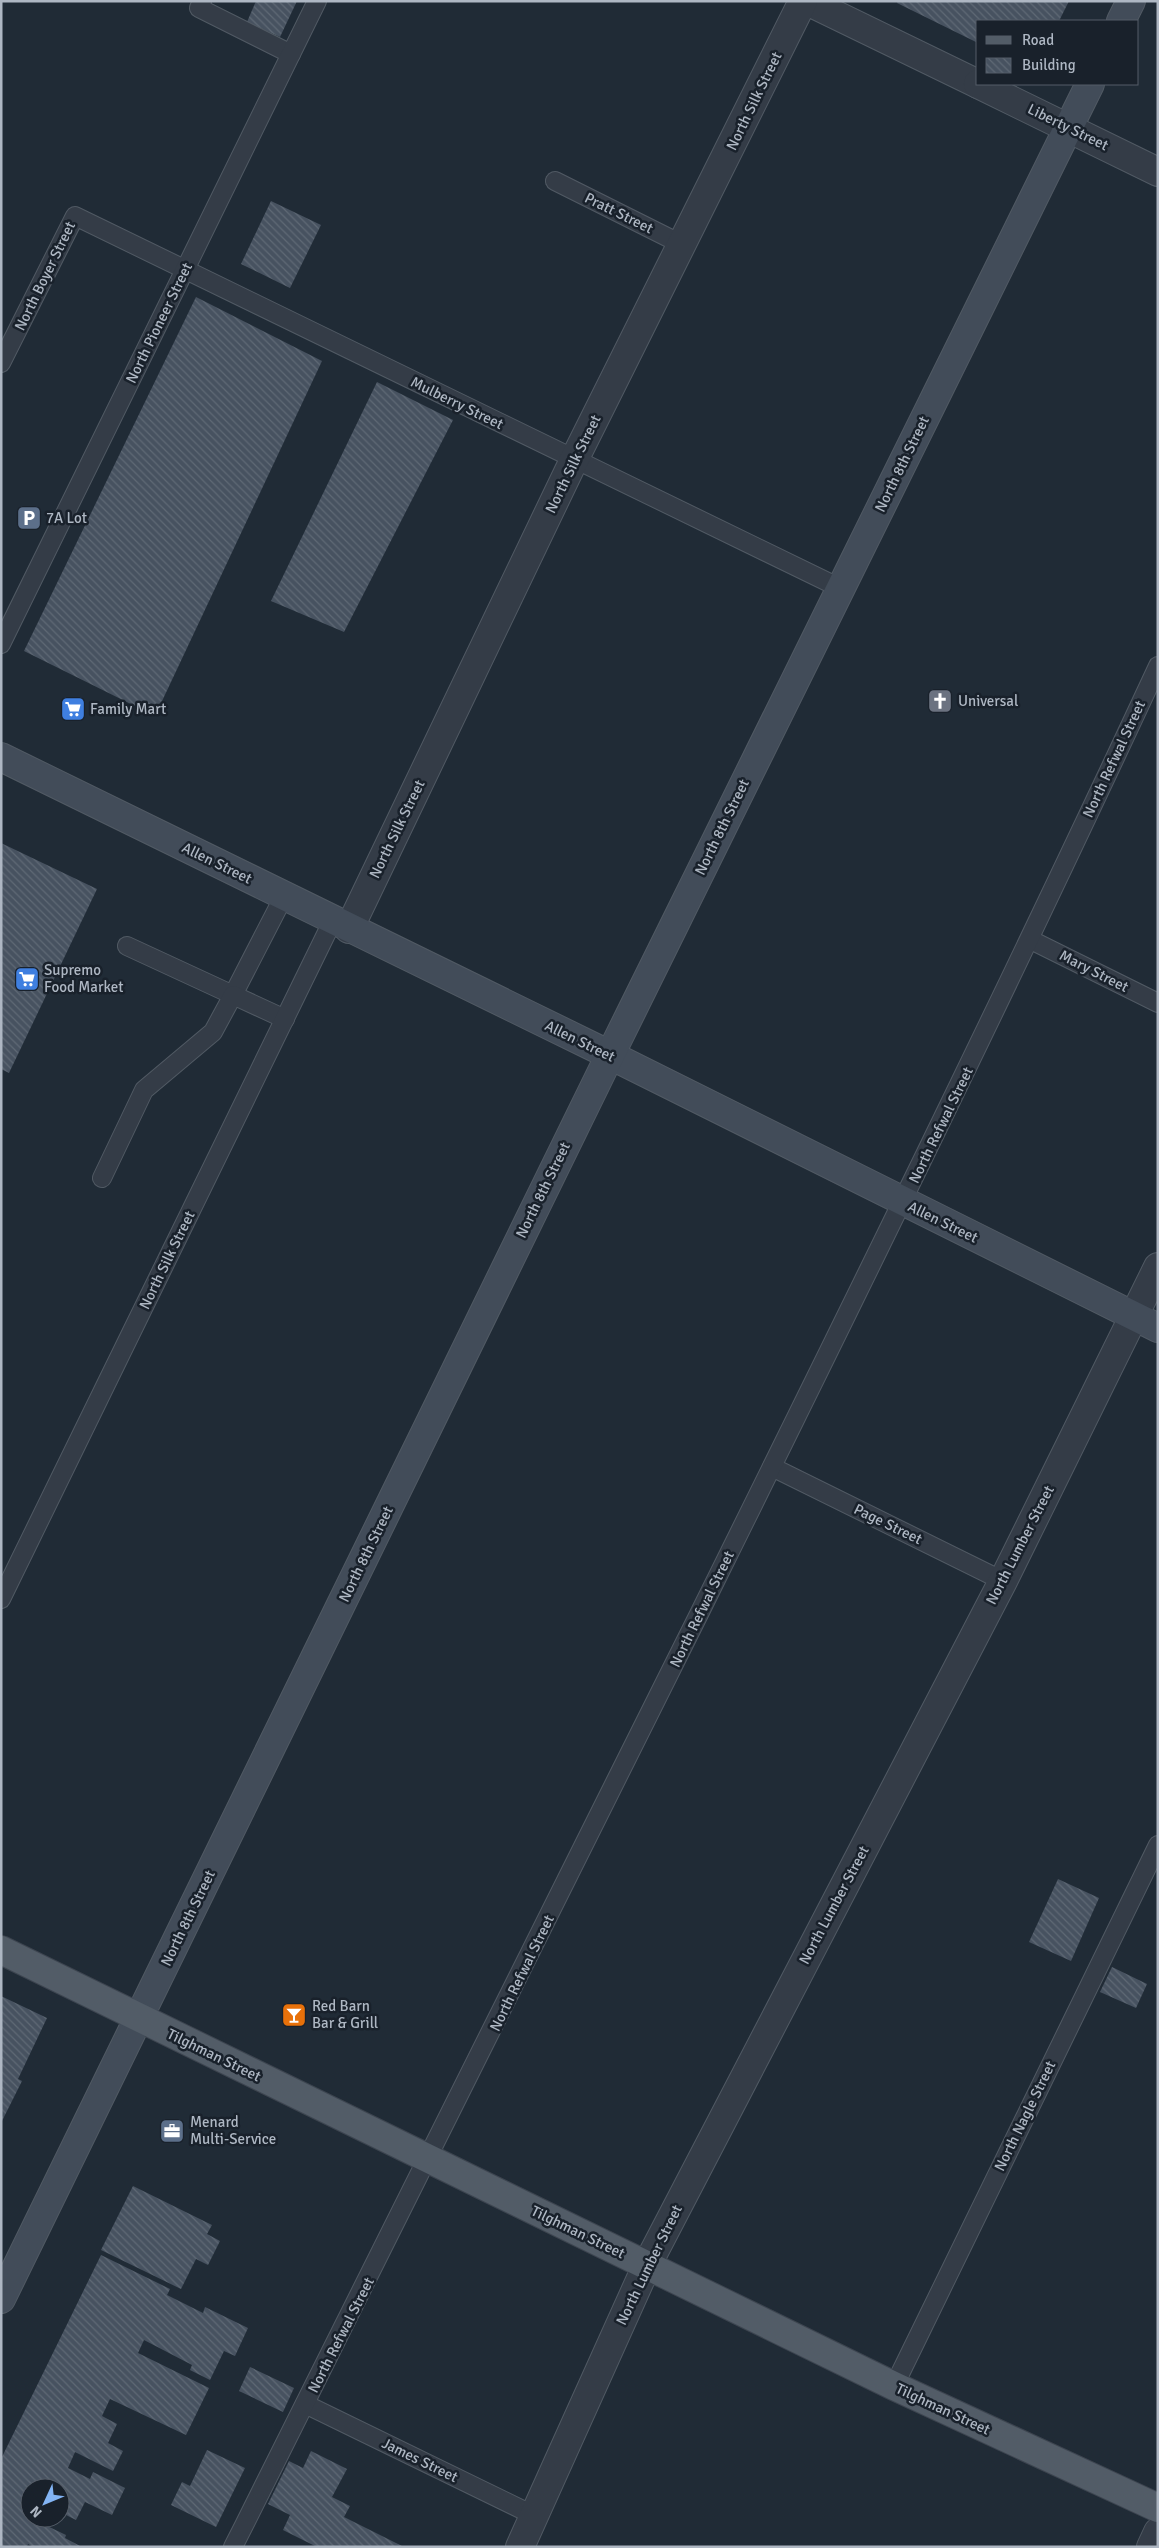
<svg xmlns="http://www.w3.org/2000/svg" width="1159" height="2548" font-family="Signika,sans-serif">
<defs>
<pattern id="building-back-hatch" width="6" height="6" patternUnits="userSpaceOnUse" patternTransform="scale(1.25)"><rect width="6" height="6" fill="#475260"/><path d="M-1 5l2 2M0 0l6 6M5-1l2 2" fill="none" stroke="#5f6975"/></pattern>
</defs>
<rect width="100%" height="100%" fill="#202b36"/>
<g fill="url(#building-back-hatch)">
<path d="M256,1H297L280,37L247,22Z"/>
<path d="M898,1H1069L1059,21H978V43L897,3Z"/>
<path d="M271,201L321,225L290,288L241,264Z"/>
<path d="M196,297L322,361L155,716L24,651Z"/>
<path d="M377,382L453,420L344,632L271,601Z"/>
<path d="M1,843L97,889L9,1073L1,1069Z"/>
<path d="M1058,1879L1099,1898L1071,1961L1029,1942Z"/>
<path d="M1112,1967L1147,1984L1136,2008L1100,1992Z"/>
<path d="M1,1996L47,2018L18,2079L22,2081L1,2123Z"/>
<path d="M133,2186L212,2225L207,2234L220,2241L208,2265L196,2259L181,2289L101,2250Z"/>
<path d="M101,2255L170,2289L167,2295L203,2313L205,2307L248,2328L235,2356L224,2351L210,2380L190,2370L192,2365L144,2340L138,2353L209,2388L186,2435L110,2399L102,2416L117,2424L108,2443L123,2451L113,2471L75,2452L68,2468L90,2479L93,2472L125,2488L112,2515L85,2502L76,2520L60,2512V2488H30V2518H44L41,2523L66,2535L65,2538L82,2547H33L28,2544L27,2547H1V2459Z"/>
<path d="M250,2367L294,2388L283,2412L239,2391Z"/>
<path d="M207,2450L245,2468L216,2527L171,2505L182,2482L190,2486Z"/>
<path d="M311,2451L347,2469L332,2497L350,2506L344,2517L404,2547H317L283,2530L290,2515L268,2504L289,2461L303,2468Z"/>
</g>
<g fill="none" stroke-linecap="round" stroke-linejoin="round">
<defs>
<g id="lane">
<path d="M202,1L199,8L291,54"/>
<path d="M555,181L683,245"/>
<path d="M1,363L75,216L840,588"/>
<path d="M1,644L317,1"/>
<path d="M1031,940L1158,1003"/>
<path d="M127,946L233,995L284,896"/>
<path d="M102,1178L144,1090L213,1032L233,995L285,1019"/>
<path d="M772,1467L1003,1581"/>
<path d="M1,1599L333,920"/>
<path d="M894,2386L1158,1845"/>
<path d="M305,2404L535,2516"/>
<path d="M233,2547C390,2237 545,1926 699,1614C855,1299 1010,984 1158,666"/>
</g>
<g id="street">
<path d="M807,1L978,84"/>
<path d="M978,84L1158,172"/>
<path d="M349,929L574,460L803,1"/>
<path d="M520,2547L647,2265L1003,1581L1158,1267"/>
<path d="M1151,2547L1158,2532"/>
</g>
<g id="secondary">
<path d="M1121,21L1131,1"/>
<path d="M1,757L610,1055L1158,1328"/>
<path d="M1,2299L610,1055L1090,84"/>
</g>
<path id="primary" d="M1,1950L894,2386L1158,2508"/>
</defs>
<use href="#lane" stroke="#515a64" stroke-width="20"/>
<use href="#street" stroke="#515a64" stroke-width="30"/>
<use href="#secondary" stroke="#515a64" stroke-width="30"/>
<use href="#primary" stroke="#3d4550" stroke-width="30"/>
<use href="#lane" stroke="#343c47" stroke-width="18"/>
<use href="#street" stroke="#343c47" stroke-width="28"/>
<use href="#secondary" stroke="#424c59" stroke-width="28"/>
<use href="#primary" stroke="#525c67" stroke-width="28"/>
</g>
<defs>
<symbol id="parking-square" viewBox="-11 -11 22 22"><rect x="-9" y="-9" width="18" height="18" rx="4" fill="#5c6f8a" stroke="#19212b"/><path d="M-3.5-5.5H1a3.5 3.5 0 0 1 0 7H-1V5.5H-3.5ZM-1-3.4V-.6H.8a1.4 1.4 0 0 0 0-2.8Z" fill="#fff"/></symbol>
<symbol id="church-square" viewBox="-11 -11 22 22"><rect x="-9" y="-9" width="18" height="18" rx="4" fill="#6b7280" stroke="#19212b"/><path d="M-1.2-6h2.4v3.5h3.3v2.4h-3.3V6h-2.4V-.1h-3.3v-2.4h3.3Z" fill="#fff"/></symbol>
<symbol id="supermarket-square" viewBox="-11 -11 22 22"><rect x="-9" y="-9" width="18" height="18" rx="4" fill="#3f7fe0" stroke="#19212b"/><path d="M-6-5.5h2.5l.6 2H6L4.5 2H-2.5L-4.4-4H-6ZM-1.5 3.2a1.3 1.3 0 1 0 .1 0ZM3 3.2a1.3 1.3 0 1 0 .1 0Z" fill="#fff"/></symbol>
<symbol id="bar-square" viewBox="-11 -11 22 22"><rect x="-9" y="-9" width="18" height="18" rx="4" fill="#e8710a" stroke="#19212b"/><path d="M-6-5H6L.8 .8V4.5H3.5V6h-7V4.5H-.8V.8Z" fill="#fff"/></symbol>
<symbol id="office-square" viewBox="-11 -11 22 22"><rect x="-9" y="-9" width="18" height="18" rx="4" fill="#5c6f8a" stroke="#19212b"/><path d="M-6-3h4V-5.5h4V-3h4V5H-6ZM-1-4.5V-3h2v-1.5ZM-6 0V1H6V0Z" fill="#fff"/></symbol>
</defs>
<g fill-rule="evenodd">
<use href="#parking-square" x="15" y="504" width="28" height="28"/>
<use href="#church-square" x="926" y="687" width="28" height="28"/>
<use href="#supermarket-square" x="59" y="695" width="28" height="28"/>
<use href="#supermarket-square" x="13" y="965" width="28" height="28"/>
<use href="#bar-square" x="280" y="2001" width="28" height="28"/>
<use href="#office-square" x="158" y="2117" width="28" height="28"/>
</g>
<g text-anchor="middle" stroke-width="5" stroke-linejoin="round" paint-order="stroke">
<g font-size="15" fill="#aeb7c3" stroke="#19212b">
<text transform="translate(754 101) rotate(-64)" y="5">North Silk Street</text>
<text transform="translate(1068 127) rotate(26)" y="5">Liberty Street</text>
<text transform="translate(619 213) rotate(26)" y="5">Pratt Street</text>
<text transform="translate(45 276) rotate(-64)" y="5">North Boyer Street</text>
<text transform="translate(159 323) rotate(-64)" y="5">North Pioneer Street</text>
<text transform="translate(457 403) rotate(26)" y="5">Mulberry Street</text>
<text transform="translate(573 464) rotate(-64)" y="5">North Silk Street</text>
<text transform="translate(902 464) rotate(-64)" y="5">North 8th Street</text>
<text transform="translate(1114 759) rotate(-65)" y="5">North Refwal Street</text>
<text transform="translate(722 827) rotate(-64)" y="5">North 8th Street</text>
<text transform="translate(397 829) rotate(-64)" y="5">North Silk Street</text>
<text transform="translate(217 863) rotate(26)" y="5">Allen Street</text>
<text transform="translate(1094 971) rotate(27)" y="5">Mary Street</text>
<text transform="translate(580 1041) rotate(26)" y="5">Allen Street</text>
<text transform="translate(941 1125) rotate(-64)" y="5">North Refwal Street</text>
<text transform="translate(543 1190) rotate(-64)" y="5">North 8th Street</text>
<text transform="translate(943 1222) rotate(26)" y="5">Allen Street</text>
<text transform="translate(167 1260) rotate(-64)" y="5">North Silk Street</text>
<text transform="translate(888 1524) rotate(26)" y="5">Page Street</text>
<text transform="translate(1020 1545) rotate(-63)" y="5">North Lumber Street</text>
<text transform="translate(366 1554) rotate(-64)" y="5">North 8th Street</text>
<text transform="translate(702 1609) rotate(-64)" y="5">North Refwal Street</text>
<text transform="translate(834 1905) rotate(-62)" y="5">North Lumber Street</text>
<text transform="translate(188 1918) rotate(-64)" y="5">North 8th Street</text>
<text transform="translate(522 1973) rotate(-64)" y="5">North Refwal Street</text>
<text transform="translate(214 2055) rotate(26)" y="5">Tilghman Street</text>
<text transform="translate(1025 2116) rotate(-64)" y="5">North Nagle Street</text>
<text transform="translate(578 2232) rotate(26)" y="5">Tilghman Street</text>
<text transform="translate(649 2265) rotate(-64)" y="5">North Lumber Street</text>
<text transform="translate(341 2335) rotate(-63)" y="5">North Refwal Street</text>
<text transform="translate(943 2409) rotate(25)" y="5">Tilghman Street</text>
<text transform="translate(420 2460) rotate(26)" y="5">James Street</text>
</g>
<g font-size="15" fill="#aeb7c3" stroke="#19212b" text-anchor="start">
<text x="46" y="523">7A Lot</text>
<text x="958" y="706">Universal</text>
<text x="90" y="714">Family Mart</text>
<text x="44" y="975">Supremo<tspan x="44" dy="17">Food Market</tspan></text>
<text x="312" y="2011">Red Barn<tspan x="312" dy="17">Bar &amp; Grill</tspan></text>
<text x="190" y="2127">Menard<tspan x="190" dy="17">Multi-Service</tspan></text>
</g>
</g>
<rect width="1159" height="2548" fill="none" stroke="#aeb7c3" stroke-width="5"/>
<rect x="976" y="20" width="162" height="65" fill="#19212b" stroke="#555d68"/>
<rect x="986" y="36" width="25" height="8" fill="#525c67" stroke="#555d68"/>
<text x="1022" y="45" font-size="15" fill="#aeb7c3">Road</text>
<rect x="986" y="58" width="25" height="15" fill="url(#building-back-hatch)" stroke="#555d68"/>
<text x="1022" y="70" font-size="15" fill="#aeb7c3">Building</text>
<g transform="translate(45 2503) rotate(226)"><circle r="24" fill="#19212b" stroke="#555d68"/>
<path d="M0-4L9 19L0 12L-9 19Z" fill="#83b4f4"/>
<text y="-8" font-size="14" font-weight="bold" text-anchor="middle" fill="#aeb7c3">N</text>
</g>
</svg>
